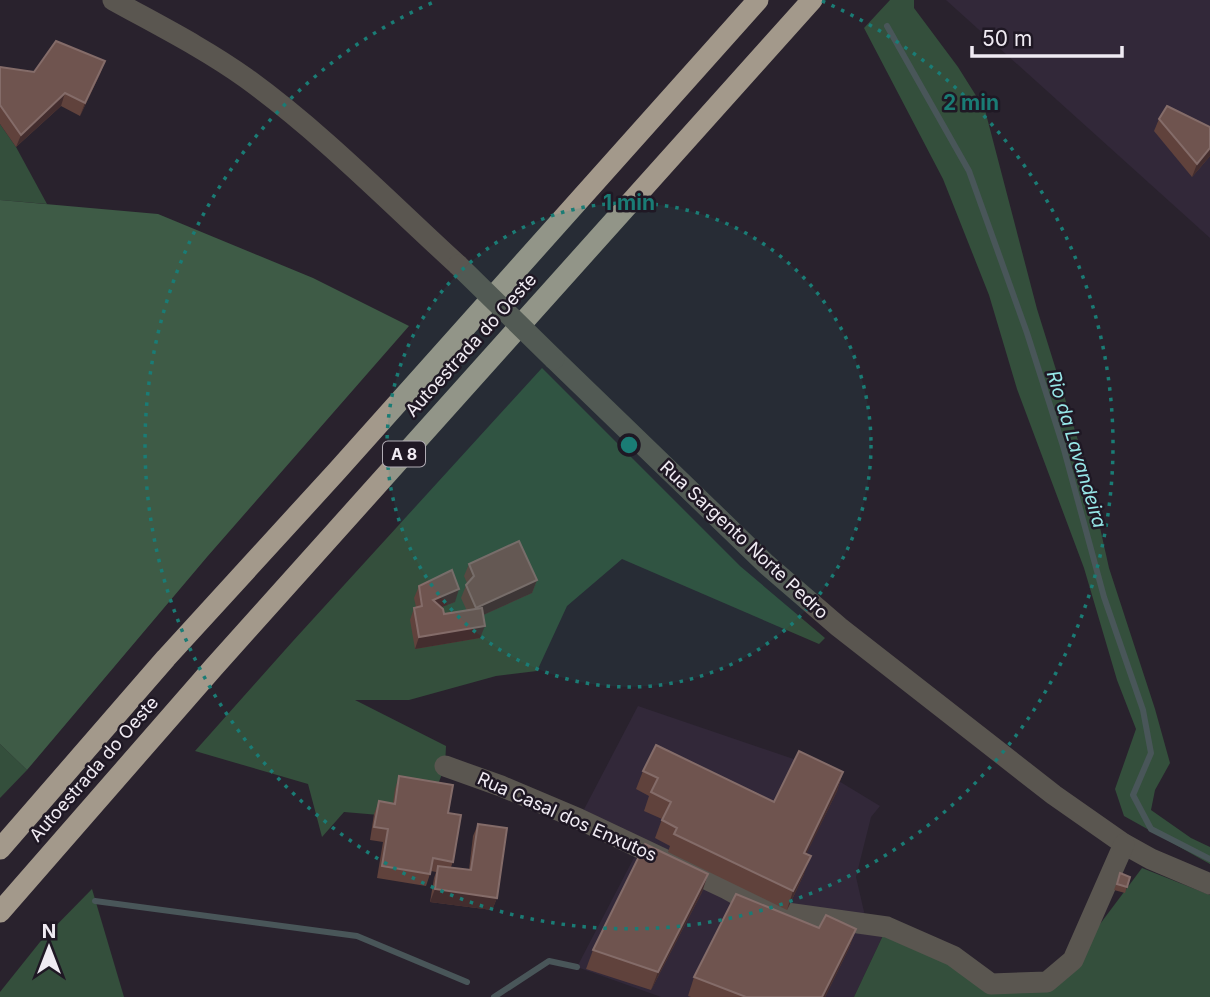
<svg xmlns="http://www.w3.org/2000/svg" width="1210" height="997" font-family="Inter,sans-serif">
<rect width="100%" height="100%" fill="#29222d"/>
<g fill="#322839">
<path d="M946,0H1210V238Z"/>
<path d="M638,706L814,766L880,806L871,817L856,877L865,916L887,927L854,997H661L577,967L639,848L579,819Z"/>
</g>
<g fill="#344f3c">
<path d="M890,0H914V8L958,67L985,110L1037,309L1087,469L1109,568L1155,709L1170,763L1155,790L1151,810L1191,838L1210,847V864L1124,816L1115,789L1136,729L1117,680L1084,568L1017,389L989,295L943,179L864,28Z"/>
<path d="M0,124L16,147L47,204L0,200Z"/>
<path d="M542,368L740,566L825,638L819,644L622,559L567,606L537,671L496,676L409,700H355L446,746L445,766L434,795L391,816L344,812L322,837L308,784L195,751L293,641Z"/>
<path d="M0,744L27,770L0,798Z"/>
<path d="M1142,868L1210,895V997H854L887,927L991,984L1047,982L1073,960Z"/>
<path d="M92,889L124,997H0V992L40,942Z"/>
</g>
<path fill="#3e5b46" d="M0,200L158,214L313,278L409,326L207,557L27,770L0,744Z"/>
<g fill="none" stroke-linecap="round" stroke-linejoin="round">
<g stroke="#495659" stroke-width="6">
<path d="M887,26L969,171L1027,333L1063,446L1104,597L1143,710L1151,753L1133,795L1151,829L1210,859"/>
<path d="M95,901L357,936L467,982"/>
<path d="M494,997L549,961L577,967"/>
</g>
<g stroke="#5a5650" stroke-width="21">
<path d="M113,0C158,25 204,48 246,78C322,133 389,202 458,265"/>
<path d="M554,359L766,564L839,627L1054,795L1124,844L1151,859L1210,884"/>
<path d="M445,766L501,786L579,819L727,889L765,910L887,927L953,956L991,984L1047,982L1073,960L1124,844"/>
</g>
<g stroke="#a3998b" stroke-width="21">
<path d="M0,849L166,658L337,471L758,0"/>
<path d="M0,912L213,668L812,0"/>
</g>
<path stroke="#5a5650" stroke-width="21" d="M458,265L554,359"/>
</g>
<g fill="#60423c">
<path d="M105,61L100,74L80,116L61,106L16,147L0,124V67L34,72Z"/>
<path d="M1159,119L1210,127V156L1192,177L1154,131Z"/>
<path d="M469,564L537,580L532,593L483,615L480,638L415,649L410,620L414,608L416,607L414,598L419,586L455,602L441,607L444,614L467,611L461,598L467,583L464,576Z"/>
<path d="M643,771L774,802L843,772L837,791L806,854L804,874L787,910L668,852L670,846L655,838L662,819L644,811L649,796L636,789Z"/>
<path d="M399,776L448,813L453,862L451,867L469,870L473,836L478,824L497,898L492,910L430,902L434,878L436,872L431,871L426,886L377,878L383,842L370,840L374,814L379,801L393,803L395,789Z"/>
<path d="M1120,873L1130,877L1125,893L1114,890Z"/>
<path d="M708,874L702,892L651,990L586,969L593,950Z"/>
<path d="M819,928L856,929L849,948L825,997H691L688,996L694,977Z"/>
</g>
<g fill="#432d2e">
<path d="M105,61L100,74L80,116L85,103Z"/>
<path d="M65,93L61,106L16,147L21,135Z"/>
<path d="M1210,148V156L1192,177L1197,164Z"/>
<path d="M537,580L532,593L472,620L476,608Z"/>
<path d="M459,589L455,602L429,612L433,600Z"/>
<path d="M485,626L480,638L415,649L419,637Z"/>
<path d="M843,772L837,791L798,871L804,853Z"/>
<path d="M811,856L804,874L787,910L793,891Z"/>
<path d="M708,874L702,892L651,990L658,972Z"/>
<path d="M435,889L497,898L492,910L430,902Z"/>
<path d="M856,929L849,948L825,997H822Z"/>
</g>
<g fill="#6f544f" stroke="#846c69" stroke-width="2">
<path d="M56,41L105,61L85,103L65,93L21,135L0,105V67L34,72Z"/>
<path d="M1167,106L1210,127V148L1197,164L1159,119Z"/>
<path d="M519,541L537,580L476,608L466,585L474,576L469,564Z"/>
<path d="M452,570L459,589L433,600L443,609L444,614L482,608L485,626L419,637L414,608L422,606L419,586Z"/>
<path d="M656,745L774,802L799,751L843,772L804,853L811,856L793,891L674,834L677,828L662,820L671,802L651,792L658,778L643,771Z"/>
<path d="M399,776L453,785L448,813L461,815L453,862L433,858L430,874L382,866L388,829L374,827L379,801L395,804Z"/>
<path d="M478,824L507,828L497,898L435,889L438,866L471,870Z"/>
<path d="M645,844L708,874L658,972L593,950Z"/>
<path d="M1120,873L1130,877L1127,887L1117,884Z"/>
<path d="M736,894L819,928L826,915L856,929L822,997H746L694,977Z"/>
</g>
<circle cx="629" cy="445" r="242" fill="#1a7c75" fill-opacity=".12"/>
<g fill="none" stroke="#1a7c75" stroke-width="3.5" stroke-dasharray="3.5 7">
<circle cx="629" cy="445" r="242"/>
<path d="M822 1A484 484 0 1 1 436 1"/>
</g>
<g text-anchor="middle" stroke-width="5" stroke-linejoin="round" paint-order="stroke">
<rect fill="#1f1824" stroke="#b1acb5" stroke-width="2" x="383" y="441.5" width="42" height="25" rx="5"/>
<g font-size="16" font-weight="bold" fill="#f0ebf3">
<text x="404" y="460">A 8</text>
</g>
<g font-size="18" fill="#f0ebf3" stroke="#1f1824">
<text transform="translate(471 345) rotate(-48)" y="6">Autoestrada do Oeste</text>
<text transform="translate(744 540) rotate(43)" y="6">Rua Sargento Norte Pedro</text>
<text transform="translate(94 769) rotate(-49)" y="6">Autoestrada do Oeste</text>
<text transform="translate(567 817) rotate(24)" y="6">Rua Casal dos Enxutos</text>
</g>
<g font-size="19" font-style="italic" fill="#97e7e8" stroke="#1f1824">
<text transform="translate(1077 449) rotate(73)" y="7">Rio da Lavandeira</text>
</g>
</g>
<circle cx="629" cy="445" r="10" fill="#1a7c75" stroke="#1f1824" stroke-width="3.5"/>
<g font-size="21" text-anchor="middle" font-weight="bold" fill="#1a7c75" stroke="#1f1824" stroke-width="5" stroke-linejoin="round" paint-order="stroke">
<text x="971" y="110">2 min</text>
<text x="629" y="210">1 min</text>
</g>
<g transform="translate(49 948)" stroke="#1f1824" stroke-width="5" paint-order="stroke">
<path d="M0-5L12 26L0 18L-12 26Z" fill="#f0ebf3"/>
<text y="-10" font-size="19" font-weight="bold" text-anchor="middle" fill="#f0ebf3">N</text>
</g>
<path d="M972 46v10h150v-10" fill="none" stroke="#f0ebf3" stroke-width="3.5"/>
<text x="982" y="46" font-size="21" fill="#f0ebf3" stroke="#1f1824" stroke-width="5" paint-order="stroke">50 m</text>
</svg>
